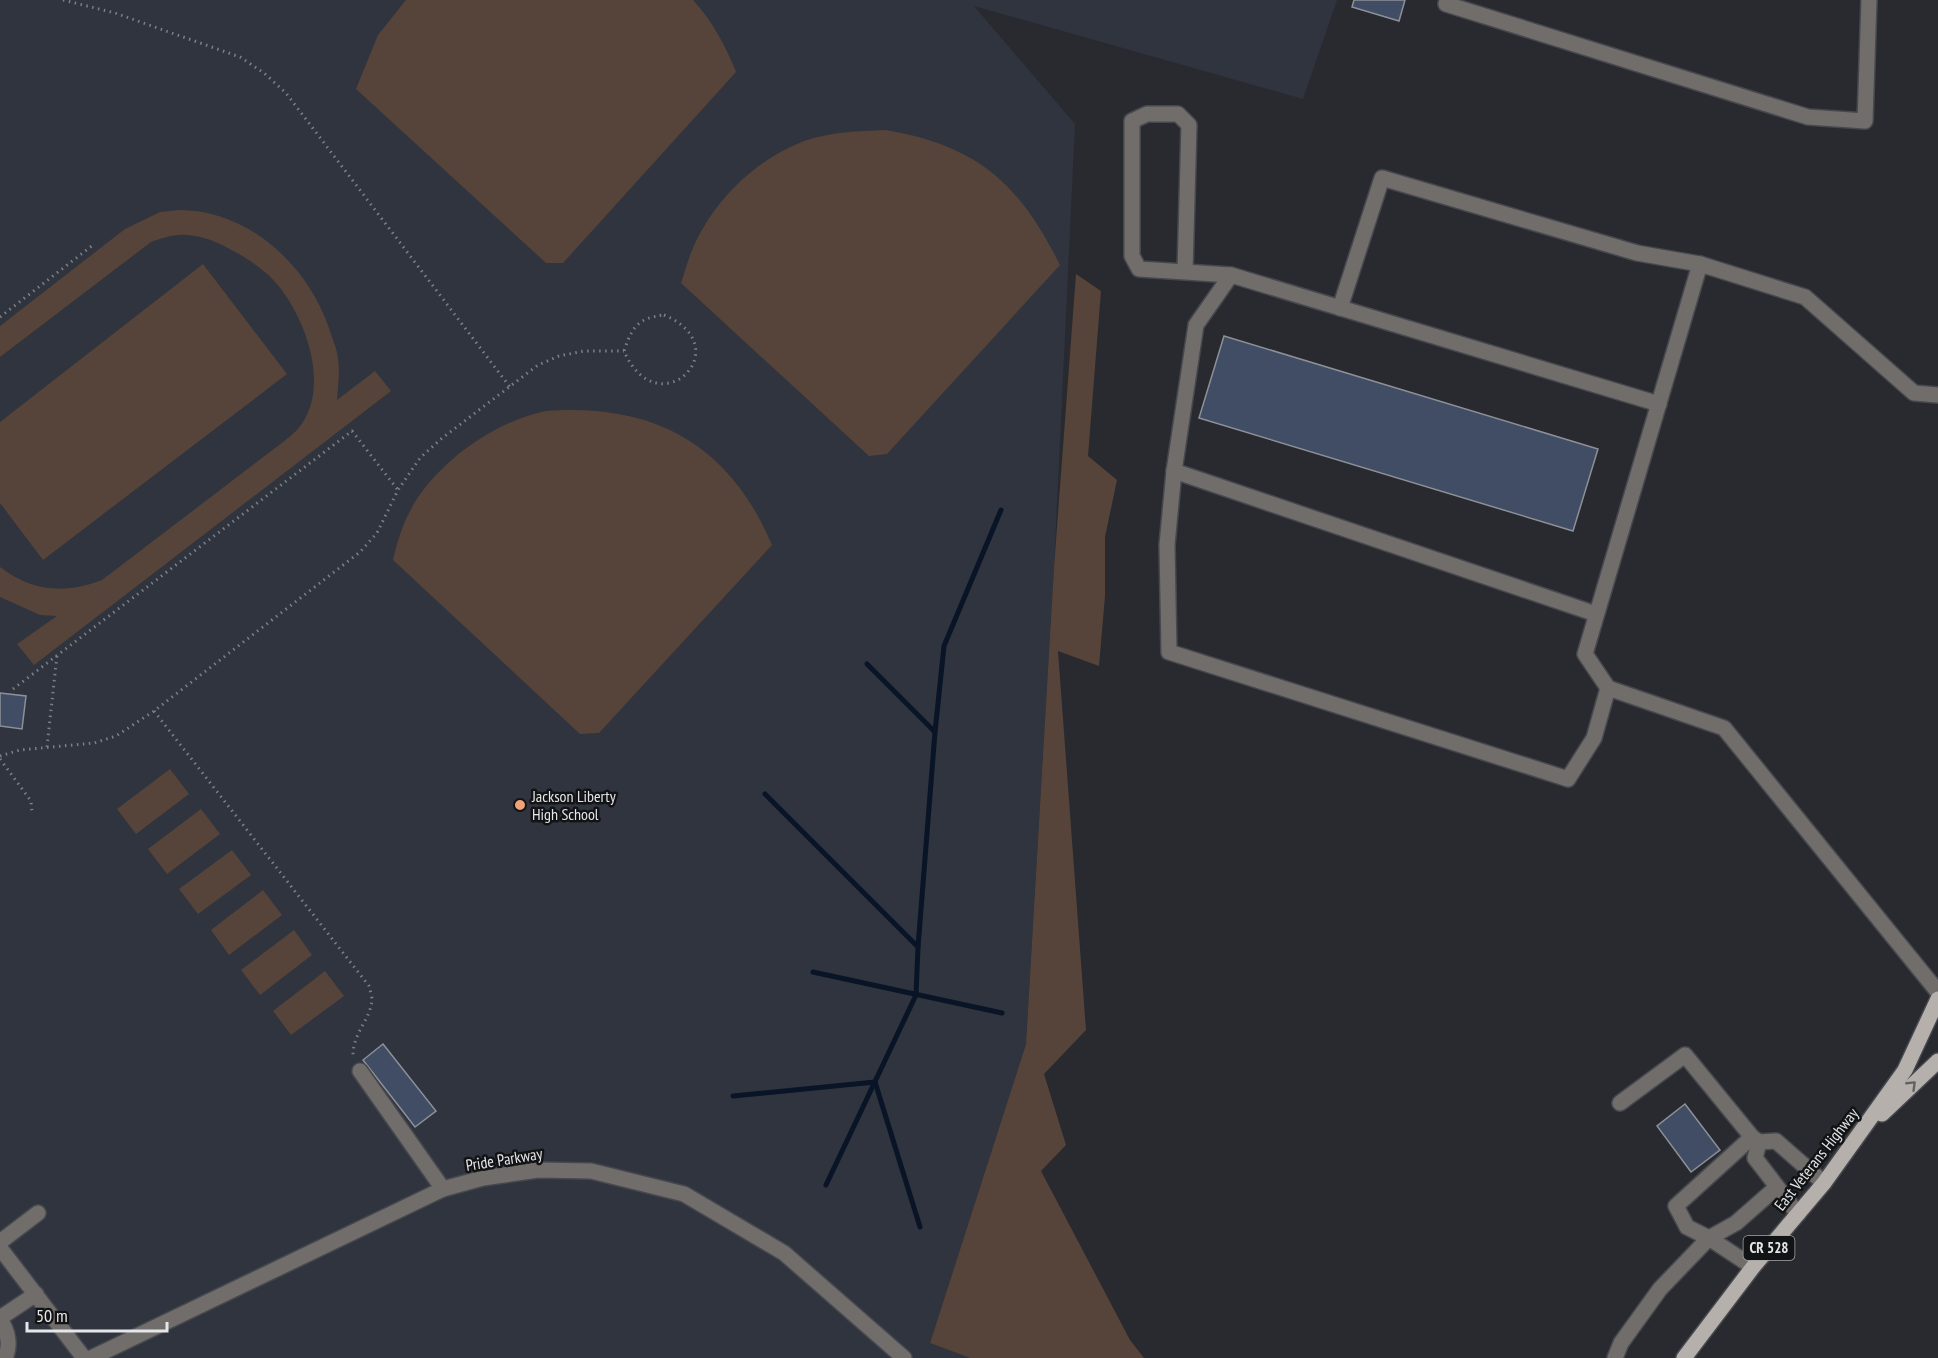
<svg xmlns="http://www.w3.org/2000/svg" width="1938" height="1358" font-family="'PT Sans Narrow',sans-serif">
<rect width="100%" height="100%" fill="#282a2f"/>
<path fill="#2f343e" d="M0,0H1337L1303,99L974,6L1075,124L1054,567L1026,1044L930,1343L970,1358H0Z"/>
<g fill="#56443a">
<path d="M406,0H693C713,22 725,45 736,72L563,263H546L356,89L378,35Z"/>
<path d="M886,130C978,146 1019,183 1060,265L887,454L869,456L681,283C685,272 688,259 693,248C714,200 755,160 804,141C830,132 859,131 886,130Z"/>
<path d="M179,210C248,210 307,264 329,328C332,338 337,348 338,359C340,373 338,386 337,400L375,371L391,391L34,665L17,644L57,616L40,615L0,597V567C33,592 65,594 102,580L283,442C288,438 293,434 297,430C331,391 308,325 281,289C270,274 254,263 239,254C223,245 206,236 187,235C175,234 163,238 151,242L0,357V326L125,229L160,212Z"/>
<path d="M203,264L287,374L43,560L0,503V422Z"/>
<path d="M1076,274L1101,291L1088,456L1117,480L1105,537V596L1099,666L1058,651L1086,1030L1044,1074L1066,1145L1041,1171L1130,1340L1144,1358H970L930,1343L1026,1044L1054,567Z"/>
<path d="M574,410C671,411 734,456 772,545L599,733L580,734L393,560C397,544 401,528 409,513C433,465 494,421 546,411C555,410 565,410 574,410Z"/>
<path d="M170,769L189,794L136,834L117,809Z"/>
<path d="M201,809L220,834L167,874L148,849Z"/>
<path d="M232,850L251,875L198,914L179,889Z"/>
<path d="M263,890L282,915L229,955L211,930Z"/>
<path d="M294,930L312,955L260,995L241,970Z"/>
<path d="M325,971L344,996L291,1035L273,1011Z"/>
</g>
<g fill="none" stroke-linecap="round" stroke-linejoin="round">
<g stroke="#0a1427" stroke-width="5">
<path d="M867,664L935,732"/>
<path d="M765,794L918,947"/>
<path d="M813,972L1002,1013"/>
<path d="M733,1096L875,1082L920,1227"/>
<path d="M826,1185L916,995L918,947L935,732L944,646L1001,510"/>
</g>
</g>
<g fill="#414d64" stroke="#8d9097" stroke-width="1.5">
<path d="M1354,0H1405L1399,21L1352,7Z"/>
<path d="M1224,336L1598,449L1573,531L1199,418Z"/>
<path d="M0,693L26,696L22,729L0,726Z"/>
<path d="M383,1044L436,1111L415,1127L363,1060Z"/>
<path d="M1685,1104L1720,1150L1691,1172L1657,1126Z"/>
</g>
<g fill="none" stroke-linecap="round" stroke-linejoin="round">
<defs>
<g id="minor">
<path d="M1447,0L1446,4L1808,117L1865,121L1869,0"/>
<path d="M1185,272L1189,125L1178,114H1147L1132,121V256L1139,269L1231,275"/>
<path d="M1340,308L1382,178L1637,253L1700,264"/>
<path d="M1938,395L1914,393L1805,297L1700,264L1585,654L1608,688L1724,728L1938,992"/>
<path d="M1174,471L1167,545L1169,652L1568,779L1594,738L1608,688"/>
<path d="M1596,614L1174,471L1196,325L1231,275L1659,404"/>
<path d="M360,1071L443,1189"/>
<path d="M1620,1103L1685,1055L1752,1137L1759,1142L1776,1141L1824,1183"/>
<path d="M1752,1137L1676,1206L1687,1227L1709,1238L1753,1267"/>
<path d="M1759,1142L1755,1158L1798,1214"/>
<path d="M0,1242L38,1213"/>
<path d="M0,1248L84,1358"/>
<path d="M0,1318L36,1294"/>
<path d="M0,1320C8,1330 11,1346 5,1358"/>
<path d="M91,1358L443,1189L483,1178L538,1170L591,1171L684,1194L784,1253L904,1358"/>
<path d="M1615,1358L1621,1343L1660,1289L1709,1238L1736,1223L1777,1187"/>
</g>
<g id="major">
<path d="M1882,1114L1938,1061"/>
<path d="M1684,1358L1753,1267L1824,1183L1905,1070L1938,999"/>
</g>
</defs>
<use href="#minor" stroke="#46484d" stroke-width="18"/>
<use href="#major" stroke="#46484d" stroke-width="18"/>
<g stroke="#7e8084" stroke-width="3" stroke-dasharray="1.5 4.5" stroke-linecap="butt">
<path d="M63,0L115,13L240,57L264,73L286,93L510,387"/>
<path d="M664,315C741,347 658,429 624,351C632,327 638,318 664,315Z"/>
<path d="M0,317L93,245"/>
<path d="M13,689L352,431L398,490"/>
<path d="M154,711L369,986C370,990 372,996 372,1000C370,1021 353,1032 353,1056"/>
<path d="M47,747L57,655"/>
<path d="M0,756L20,750L94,743L116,736L154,711L360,552L377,533L398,490L420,458L441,439L538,365L559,356L584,351H624"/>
<path d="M0,759L31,801L32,812"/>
</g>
<use href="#minor" stroke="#706d6b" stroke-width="15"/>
<use href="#major" stroke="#b6b0ad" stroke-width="15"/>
</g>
<defs><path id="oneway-chevron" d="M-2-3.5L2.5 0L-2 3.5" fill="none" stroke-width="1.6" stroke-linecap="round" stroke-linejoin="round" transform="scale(1.5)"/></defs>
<use stroke="#646261" href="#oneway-chevron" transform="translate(1912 1085) rotate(-44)"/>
<circle fill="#efa377" stroke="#121315" stroke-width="2" cx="520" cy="805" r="6"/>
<g text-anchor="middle" stroke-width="5" stroke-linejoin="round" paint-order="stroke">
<rect fill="#121315" stroke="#a5a7a9" stroke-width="1.5" x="1743.5" y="1236" width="51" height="24" rx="4.5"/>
<g font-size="15" font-weight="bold" fill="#e4e6e9">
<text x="1769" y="1253">CR 528</text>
</g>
<g font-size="16" fill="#e4e6e9" stroke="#121315" text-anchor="start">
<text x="532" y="802">Jackson Liberty<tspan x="532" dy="18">High School</tspan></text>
</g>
<g font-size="16" fill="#e4e6e9" stroke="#121315">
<text transform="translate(504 1159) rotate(-9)" y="6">Pride Parkway</text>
<text transform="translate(1816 1159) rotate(-52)" y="6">East Veterans Highway</text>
</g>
</g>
<path d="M27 1322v9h140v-9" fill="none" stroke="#e4e6e9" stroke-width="3"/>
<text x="36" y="1322" font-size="18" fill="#e4e6e9" stroke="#121315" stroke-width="4.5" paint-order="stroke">50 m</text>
</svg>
